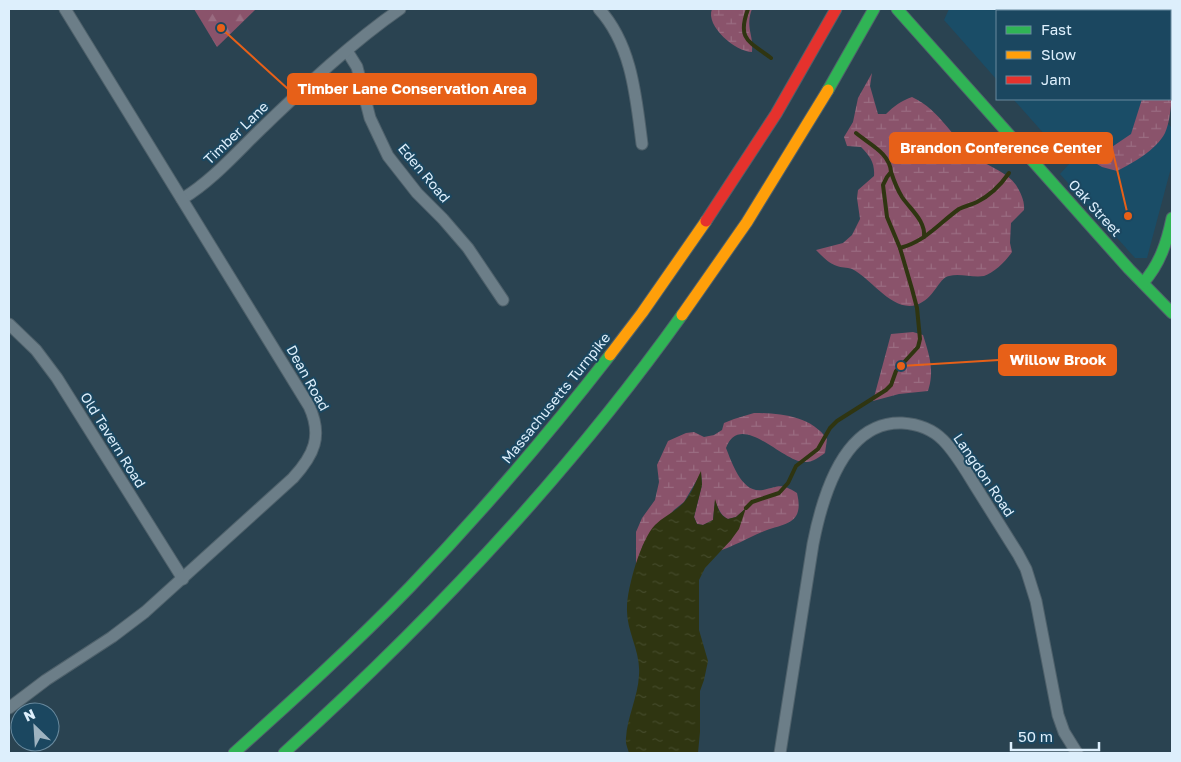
<svg xmlns="http://www.w3.org/2000/svg" width="1181" height="762" font-family="'Golos Text',sans-serif">
<defs>
<pattern id="forest-firs" width="22" height="20" patternUnits="userSpaceOnUse" patternTransform="scale(1.25)"><rect width="22" height="20" fill="#8a536b"/><path d="M5 1l3.5 6h-7zM16 11l3.5 6h-7z" fill="#9a6c81"/></pattern>
<pattern id="wetland-marsh" width="20" height="14" patternUnits="userSpaceOnUse" patternTransform="scale(1.25)"><rect width="20" height="14" fill="#8a536b"/><path d="M1 5h8M5 5V1M11 12h8M15 12V8" fill="none" stroke="#9a6c81"/></pattern>
<pattern id="water-ripples" width="26" height="14" patternUnits="userSpaceOnUse" patternTransform="scale(1.25)"><rect width="26" height="14" fill="#2f3511"/><path d="M2 4q2-2 4 0t4 0M15 11q2-2 4 0t4 0" fill="none" stroke="#434929"/></pattern>
</defs>
<rect width="100%" height="100%" fill="#2a4351"/>
<g fill="#1a4d67">
<path d="M949,9H1057L1059,11H997V80L944,20Z"/>
<path d="M1013,99H1144L1172,128V164L1147,258H1135L1060,174L1070,163Z"/>
</g>
<path fill="url(#forest-firs)" d="M194,9H256L217,47Z"/>
<g fill="url(#wetland-marsh)">
<path d="M712,9H752C745,27 754,35 752,52C736,52 705,26 712,9Z"/>
<path d="M1170,64C1174,74 1173,88 1172,99C1170,110 1170,122 1165,133C1156,150 1133,163 1117,171L1102,167L1092,161V158L1103,153L1131,134L1142,99H1170Z"/>
<path d="M872,73L870,86L878,114H886C894,106 901,101 912,97C941,110 954,142 979,159C991,168 1007,172 1016,185C1021,193 1025,202 1024,210L1011,223L1010,243L1012,252C1006,261 994,273 984,276C973,278 960,273 949,276C938,278 935,299 916,305C892,312 871,278 852,269C847,267 841,268 837,266C828,263 822,256 816,250L843,243L852,235L860,219L857,198L858,190L874,176C875,163 870,156 861,147L847,146L844,137L853,122L858,98Z"/>
<path d="M913,332L923,335C929,354 935,371 928,391L899,394L873,401L891,334Z"/>
<path d="M754,413C780,413 811,416 827,439L825,453C819,457 812,463 804,462C783,462 740,410 726,448C732,463 742,494 763,490C780,486 781,483 797,493C805,526 783,523 762,532C748,538 734,546 719,551L731,540L745,509L736,517L728,519C720,515 719,509 715,501L713,520L703,525L697,524L694,517L702,485L701,473L684,502L674,510L643,545L636,565V532L642,518L655,500L659,482L657,465L668,441L686,433L694,432L704,437L714,435L722,430L724,423L734,419Z"/>
</g>
<path fill="url(#water-ripples)" d="M701,471L702,485L694,517L697,524L703,525L713,520L715,499C718,508 719,515 728,519L736,517L746,508L739,529L731,540L705,568L699,580V630L708,661L704,680L700,691V732L698,753H629C628,749 625,743 626,738C627,717 638,697 639,675C641,651 626,631 627,608C627,588 641,539 655,525C664,516 677,511 685,501C692,493 696,481 701,471Z"/>
<g fill="none" stroke-linecap="round" stroke-linejoin="round">
<g stroke="#2f3511" stroke-width="4">
<path d="M748,9C737,39 748,41 771,58"/>
<path d="M891,172C894,181 897,189 902,197C910,209 926,221 924,237"/>
<path d="M900,248C926,241 938,224 959,209C965,206 971,205 977,202C991,195 1000,186 1009,173"/>
<path d="M746,508L752,502L779,493L788,483L796,466L818,449L830,428L837,421L886,390L891,385L896,371L918,347L920,339L917,308L912,289L900,248L887,217L883,185L887,177L891,172C890,153 869,144 856,133"/>
</g>
<defs>
<g id="street">
<path d="M599,9C632,45 636,97 642,144"/>
<path d="M347,51L357,67L370,118L388,156L417,193L443,219L468,248L503,300"/>
<path d="M182,199C213,180 236,153 262,128C305,87 351,43 400,9"/>
<path d="M9,324L36,350L57,378L183,579"/>
<path d="M9,708L46,680L112,637L145,612L293,478C314,455 323,436 309,406L65,9"/>
<path d="M780,753L813,544C822,498 843,421 902,423C918,424 932,429 943,440C956,453 966,471 976,487C990,509 1004,532 1018,554L1026,569L1036,601L1058,715L1064,732L1077,753"/>
</g>
<g id="fast">
<path d="M897,9L1129,269L1172,313"/>
<path d="M828,90L874,9"/>
<path d="M1143,283C1160,264 1167,242 1172,218"/>
<path d="M234,753C294,699 354,645 410,587C481,513 547,436 610,355"/>
<path d="M284,753C431,620 567,476 682,315"/>
</g>
<g id="slow">
<path d="M682,315L747,222L828,90"/>
<path d="M610,355L642,313L706,221"/>
</g>
<path id="jam" d="M706,221L776,114L836,9"/>
</defs>
<use href="#street" stroke="#4f616b" stroke-width="13"/>
<use href="#fast" stroke="#4f616b" stroke-width="13"/>
<use href="#slow" stroke="#4f616b" stroke-width="13"/>
<use href="#jam" stroke="#4f616b" stroke-width="13"/>
<use href="#street" stroke="#6c7e88" stroke-width="11"/>
<use href="#fast" stroke="#30b455" stroke-width="11"/>
<use href="#slow" stroke="#ff9f0a" stroke-width="11"/>
<use href="#jam" stroke="#e5322d" stroke-width="11"/>
</g>
<g text-anchor="middle" stroke-width="4" stroke-linejoin="round" paint-order="stroke">
<g font-size="14" fill="#ddeffc" stroke="#1b4760">
<text transform="translate(236 133) rotate(-44)" y="5">Timber Lane</text>
<text transform="translate(424 173) rotate(50)" y="5">Eden Road</text>
<text transform="translate(1095 208) rotate(48)" y="5">Oak Street</text>
<text transform="translate(308 378) rotate(61)" y="5">Dean Road</text>
<text transform="translate(556 398) rotate(-51)" y="5">Massachusetts Turnpike</text>
<text transform="translate(113 440) rotate(58)" y="5">Old Tavern Road</text>
<text transform="translate(984 475) rotate(56)" y="5">Langdon Road</text>
</g>
</g>
<path fill="none" stroke="#e76018" stroke-width="2" d="M221 28L288 89M1128 216L1112 148M901 366L999 360"/>
<g fill="#e76018" stroke="#1b4760" stroke-width="2">
<circle cx="221" cy="28" r="5"/>
<circle cx="1128" cy="216" r="5"/>
<circle cx="901" cy="366" r="5"/>
</g>
<g fill="#e76018" stroke="#e76018" stroke-width="2">
<rect x="288" y="74" width="248" height="30" rx="5"/>
<rect x="890" y="133" width="222" height="30" rx="5"/>
<rect x="999" y="345" width="117" height="30" rx="5"/>
</g>
<g font-size="15" text-anchor="middle" font-weight="bold" fill="#fff">
<text x="412" y="94">Timber Lane Conservation Area</text>
<text x="1001" y="153">Brandon Conference Center</text>
<text x="1058" y="365">Willow Brook</text>
</g>
<rect width="1181" height="762" fill="none" stroke="#ddeffc" stroke-width="20"/>
<rect x="996" y="10" width="175" height="90" fill="#1b4760" stroke="#698a9e"/>
<rect x="1006" y="26" width="25" height="8" fill="#30b455" stroke="#698a9e"/>
<text x="1041" y="35" font-size="15" fill="#ddeffc">Fast</text>
<rect x="1006" y="51" width="25" height="8" fill="#ff9f0a" stroke="#698a9e"/>
<text x="1041" y="60" font-size="15" fill="#ddeffc">Slow</text>
<rect x="1006" y="76" width="25" height="8" fill="#e5322d" stroke="#698a9e"/>
<text x="1041" y="85" font-size="15" fill="#ddeffc">Jam</text>
<g transform="translate(35 727) rotate(335)"><circle r="24" fill="#1b4760" stroke="#698a9e"/>
<path d="M0-4L9 19L0 12L-9 19Z" fill="#9eb3c0"/>
<text y="-8" font-size="14" font-weight="bold" text-anchor="middle" fill="#ddeffc">N</text>
</g>
<path d="M1011 742v8h88v-8" fill="none" stroke="#ddeffc" stroke-width="2.5"/>
<text x="1018" y="742" font-size="15" fill="#ddeffc" stroke="#1b4760" stroke-width="4" paint-order="stroke">50 m</text>
</svg>
